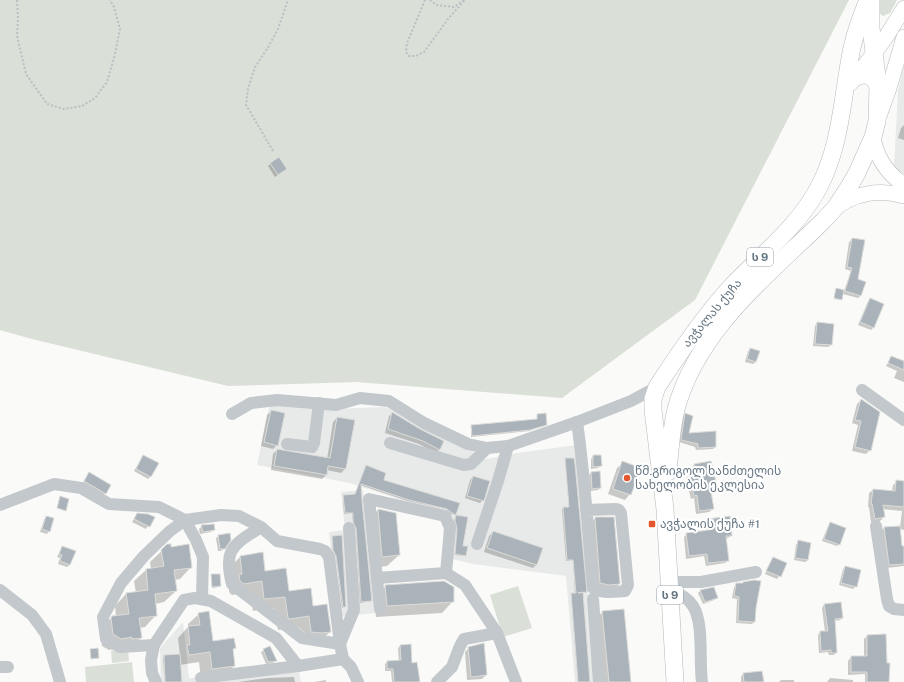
<svg xmlns="http://www.w3.org/2000/svg" width="904" height="682" font-family="'Public Sans','Noto Sans Georgian',sans-serif">
<rect width="100%" height="100%" fill="#fafaf8"/>
<g fill="#e8e9e9">
<path d="M904,66V174L894,167L898,90Z"/>
<path d="M270,404L331,409L385,407L410,415L472,449L476,461L517,453L577,445L595,682H575L566,576L473,564L448,558L453,517L350,483L257,465Z"/>
<path d="M363,490L376,613L338,617L329,532L345,530L341,492Z"/>
<path d="M183,622L189,678L299,671L301,682H161L160,648Z"/>
</g>
<g fill="#dadfd7">
<path d="M0,0H849L695,300L562,398L356,382L228,386L32,339L0,330Z"/>
<path d="M879,0H897L890,13L883,16L879,13Z"/>
<path d="M518,586L532,628L503,637L490,595Z"/>
<path d="M128,649L129,661L112,663L111,651Z"/>
<path d="M132,662L134,682H86L85,667Z"/>
</g>
<g fill="#0003">
<path d="M904,125V140L898,138L901,128Z"/>
<path d="M271,163L283,171L275,177L268,166Z"/>
<path d="M852,239L857,280L864,282L860,296L858,298L843,294L841,300L834,299L837,289L844,291L851,271L845,269L849,242Z"/>
<path d="M871,299L873,328L871,330L858,325L868,301Z"/>
<path d="M817,323L831,345L828,347L813,346L815,326Z"/>
<path d="M750,349L756,362L753,364L745,362L748,351Z"/>
<path d="M892,357L901,361L904,360V382L894,378L897,371L886,366Z"/>
<path d="M861,400L870,450L866,454L852,451L858,425L852,423L857,404Z"/>
<path d="M271,411L277,445L273,449L261,446L267,415Z"/>
<path d="M392,413L439,450L436,453L419,444L385,433L389,416Z"/>
<path d="M686,414L687,434L715,447L713,449L696,450L695,447L679,442L683,417Z"/>
<path d="M537,415L545,425L529,431L471,437V426L537,420Z"/>
<path d="M337,418L345,469L341,473L327,470L326,475L322,479L271,470L273,454L277,450L327,459L333,422Z"/>
<path d="M143,456L150,477L148,479L134,471Z"/>
<path d="M593,456L601,465L598,468L591,469V459Z"/>
<path d="M566,459L586,592L582,593L589,682H578L571,595L575,594L573,560L566,561L562,509L569,508L565,460Z"/>
<path d="M711,462L716,491L711,495L713,509L709,512L696,514L694,498L691,499L686,478L691,474L690,469L694,465Z"/>
<path d="M623,463L630,494L625,500L608,494L617,468Z"/>
<path d="M366,467L383,480L458,503L455,515L451,514L446,509L408,501L360,485L371,601L360,603L356,529L353,523L352,513L344,514L343,497L355,495Z"/>
<path d="M599,472L600,488L598,490L590,491L589,475L591,473Z"/>
<path d="M89,474L105,493L103,496L82,484Z"/>
<path d="M473,477L483,500L480,503L465,498L470,480Z"/>
<path d="M897,482H904V530L900,529L901,547H904V566L886,568L881,531L884,528L900,527L902,511L882,509L884,517L880,521L871,522L869,507H868L869,493L873,490L892,492L893,485Z"/>
<path d="M378,510L396,514L399,555L387,566L371,568L366,522Z"/>
<path d="M137,514L153,518L146,529L132,522Z"/>
<path d="M455,516L467,517L462,546L465,555L464,556L455,555L457,530L454,522Z"/>
<path d="M46,517L49,531L47,534L40,532L44,520Z"/>
<path d="M595,518L619,584L614,589L595,588L590,524Z"/>
<path d="M708,520L731,535L728,538L725,539L728,560L725,563L706,566L704,556L686,559L684,537L687,534L706,532L705,523Z"/>
<path d="M830,524L839,544L837,546L822,541L828,526Z"/>
<path d="M202,526L214,529L211,532L200,534L199,529Z"/>
<path d="M493,532L537,564L533,568L484,552L489,536Z"/>
<path d="M219,536L224,548L221,551H218L216,538Z"/>
<path d="M341,536L345,606L342,608L336,557L333,551L332,538Z"/>
<path d="M799,542L808,560L805,562L794,560L796,544Z"/>
<path d="M168,545L191,567L180,579L174,580L176,591L164,602L155,604L156,615L145,627L140,628L141,638L129,649L121,648L109,650L102,646L100,631L112,617H116L115,606L126,594L136,593L134,581L146,570L151,569L150,562Z"/>
<path d="M62,548L70,565L67,567L58,564L60,558L57,557Z"/>
<path d="M240,557L264,572L289,592L312,607L330,632L318,643L298,627L278,630L274,608L253,611L250,592L232,595L229,592V568Z"/>
<path d="M773,558L786,564L777,579L765,574Z"/>
<path d="M846,567L856,586L853,589L839,585L843,569Z"/>
<path d="M211,575L220,586L219,587L212,588Z"/>
<path d="M736,584L755,608L754,622L752,624L736,623L737,599L732,598L734,587Z"/>
<path d="M386,586L453,601L442,613L376,617L374,598Z"/>
<path d="M701,590L717,597L714,600L703,604L698,593Z"/>
<path d="M824,605L842,618L840,620L834,621L836,652L834,655H829L828,652L819,653L818,635L820,632H825L822,608Z"/>
<path d="M603,612L630,682H604L597,617Z"/>
<path d="M199,614L212,642L235,648L232,651L234,666L224,677L201,679L199,662L180,665L169,682V674H164L163,657L180,655L178,638L188,627V624Z"/>
<path d="M885,635L888,682H865V674L848,675V661L851,657H864V639L867,636Z"/>
<path d="M400,646L411,664L419,682H392L391,671H385V664L387,662L399,661L398,648Z"/>
<path d="M270,647L276,660L273,663L266,664L261,652Z"/>
<path d="M469,648L486,675L482,679L467,680L465,652Z"/>
<path d="M743,674L763,682H741V677Z"/>
<path d="M294,677L295,682H238L268,678Z"/>
<path d="M830,678L853,680V682H827Z"/>
<path d="M326,680V682H314Z"/>
<path d="M781,680H794V682H779Z"/>
</g>
<g fill="#aab3b9" stroke="#dcdcda">
<path d="M279,157L287,169L278,175L270,163Z"/>
<path d="M852,238L865,240L858,279L866,282L861,296L845,291L852,268L847,267Z"/>
<path d="M836,288L844,290L842,300L834,298Z"/>
<path d="M870,298L884,304L874,328L860,322Z"/>
<path d="M817,322L834,324L832,345L815,344Z"/>
<path d="M750,348L760,351L756,362L747,359Z"/>
<path d="M891,356L904,361V370L888,363Z"/>
<path d="M861,399L880,412L871,451L855,447L861,421L855,420Z"/>
<path d="M271,410L285,413L278,446L264,442Z"/>
<path d="M392,412L420,429L444,441L440,450L423,441L388,429Z"/>
<path d="M546,413L547,425L530,430L472,436L471,425L537,419V414Z"/>
<path d="M685,413L693,416L689,433L716,431V447L698,448V444L681,440Z"/>
<path d="M337,417L355,420L346,469L328,466L327,475L274,466L277,449L330,458Z"/>
<path d="M143,455L159,463L151,477L136,469Z"/>
<path d="M593,455H601L602,466L593,467Z"/>
<path d="M565,458H574L575,464L587,592L578,593L583,592L590,682H578L571,593H576L573,560H567L563,507H569Z"/>
<path d="M622,461L641,468L631,495L613,489Z"/>
<path d="M711,461L718,491L711,492L714,509L699,511L697,495L694,496L689,473L695,472L694,464Z"/>
<path d="M366,465L386,473L384,480L460,503L456,515L452,513L447,509L409,500L361,484L362,500L372,601L361,602L356,528L353,522V513H345L343,495L355,494Z"/>
<path d="M600,471L601,488L592,489L591,472Z"/>
<path d="M89,472L111,485L106,494L84,481Z"/>
<path d="M473,476L490,481L484,501L467,496Z"/>
<path d="M896,480L904,481V507L883,505L885,517L875,519L872,504H871L873,489L895,491Z"/>
<path d="M60,496L69,499L66,511L57,508Z"/>
<path d="M378,509L396,513L400,555L382,557Z"/>
<path d="M137,513L148,514L155,517L150,527L134,519Z"/>
<path d="M456,515L468,517L463,546H468L466,556L455,554L457,529L455,520Z"/>
<path d="M46,516L54,518L50,532L42,529Z"/>
<path d="M730,516L732,536H726L729,561L708,563L707,554L689,556L686,533L709,530L708,519Z"/>
<path d="M595,517H614L620,584L609,585L600,583Z"/>
<path d="M830,522L846,528L840,545L824,539Z"/>
<path d="M214,524L215,530L203,532L201,525Z"/>
<path d="M900,526L902,546H904V564L889,565L884,527Z"/>
<path d="M493,531L543,548L537,565L487,548Z"/>
<path d="M230,533L231,540L225,549H220L218,535Z"/>
<path d="M342,535L346,607H343L336,556L333,550L332,536Z"/>
<path d="M798,540L811,543L808,560L795,558Z"/>
<path d="M167,544H171V547L189,544L192,568L174,570L177,591L155,594L157,616L139,618L142,638L132,639V637L121,639L113,634L111,618L112,616L129,614L126,593L148,590L146,569L164,566L161,550Z"/>
<path d="M62,546L76,551L70,565L60,561L62,555L59,554Z"/>
<path d="M263,552L265,571L286,568L289,591L311,588L313,606L327,604L331,632L321,633L311,632L309,616L290,619L288,618L285,597L264,599L262,581L244,584L240,581L239,575L242,574L240,556Z"/>
<path d="M773,557L787,563L781,577L766,571Z"/>
<path d="M845,566L861,570L857,587L841,583Z"/>
<path d="M211,574H220L221,586L212,587Z"/>
<path d="M754,580L761,581L756,608L755,622L738,621L739,597L734,596L736,583H743V582Z"/>
<path d="M444,581L454,587V602L387,606L385,585Z"/>
<path d="M714,587L718,598L705,602L700,590Z"/>
<path d="M841,602L843,618L835,619L837,653H831V650L821,651L820,631H828L824,604Z"/>
<path d="M624,609L631,682H609L602,611Z"/>
<path d="M209,611L213,641L234,638L236,648L233,649L235,666L212,669L210,652L189,655L187,645H190L188,626L200,625L198,613Z"/>
<path d="M886,634L887,663H890L889,682H867V672H851V656H867V635Z"/>
<path d="M484,643L487,675L471,677L468,647Z"/>
<path d="M411,644L412,663L417,662L420,682H394L393,669H387V661L401,660L400,645Z"/>
<path d="M270,646L277,661L268,662L263,649Z"/>
<path d="M98,648L99,658L91,659L90,649Z"/>
<path d="M180,654L182,682H165L164,655Z"/>
<path d="M762,671L764,682H744L743,673Z"/>
</g>
<g fill="none" stroke-linecap="round" stroke-linejoin="round">
<defs>
<g id="major">
<path d="M851,83L884,40L904,8"/>
<path d="M879,116L889,88L904,37"/>
<path d="M873,137C876,157 887,173 904,185"/>
<path d="M836,207C856,193 880,189 904,196"/>
</g>
<g id="highway">
<path d="M854,78C866,72 871,75 878,85"/>
<path d="M668,472C670,452 671,430 676,409C698,329 766,277 823,221L836,207L849,187L857,173L873,137L877,121L878,85L871,28V1"/>
<path d="M675,682L665,509L653,410V399L657,387C679,353 702,319 729,289C759,257 799,226 819,187C839,149 842,105 849,64C852,42 859,21 868,0"/>
</g>
</defs>
<use href="#major" stroke="#b5babe" stroke-width="16"/>
<use href="#highway" stroke="#b4b9bd" stroke-width="18"/>
<g stroke="#bbbfc2" stroke-width="2" stroke-dasharray="2 2" stroke-linecap="butt">
<path d="M17,0L18,18L17,36L26,74L47,104L64,109L82,106L95,98L107,82L115,54L120,29L114,7L110,0"/>
<path d="M425,0L407,43L406,52L409,56H416L424,52L448,19L465,0"/>
<path d="M430,0L436,5L454,7L464,0"/>
<path d="M273,151L246,105L248,89L255,67L267,49L278,29L288,0"/>
</g>
<g stroke="#c3c8cc" stroke-width="12">
<path d="M862,390L904,420"/>
<path d="M232,414L251,403L277,400L336,405L360,398L389,401L424,423L468,444L487,448L508,446L577,422L631,401L657,387"/>
<path d="M577,422C585,477 588,533 593,588C603,594 614,592 625,591L628,585L621,513L619,510L616,509L586,510"/>
<path d="M390,443L464,465L471,464L487,448"/>
<path d="M287,444L312,447L314,443L319,403"/>
<path d="M0,505L54,484L81,488L109,504L159,507L185,520L196,540L203,557L202,599"/>
<path d="M876,526L887,599L889,606L894,609L904,610"/>
<path d="M261,527C233,545 223,549 232,584L302,638L340,644L343,659"/>
<path d="M477,544L498,481L508,446"/>
<path d="M377,578L446,573L465,585L497,633L516,682"/>
<path d="M669,582H701L756,572"/>
<path d="M0,590L32,615L46,634L60,682"/>
<path d="M670,591C678,593 688,598 693,606C704,623 699,661 702,682"/>
<path d="M593,599L599,682"/>
<path d="M380,609L369,499L445,516L450,528L446,573"/>
<path d="M154,645L120,647L106,639L103,617L121,583L144,556L170,531L185,520L221,515L239,516L261,527L277,541L320,549L325,551L329,557L340,644L354,610L349,528"/>
<path d="M343,659L351,667L358,682"/>
<path d="M0,667H8"/>
<path d="M201,678L298,666L343,659"/>
<path d="M156,682L152,673L151,660L154,645L184,600L195,598L211,601L276,638L298,666"/>
<path d="M437,682L452,667L460,646L464,639L497,633"/>
</g>
<use href="#major" stroke="#fff" stroke-width="15"/>
<use href="#highway" stroke="#fff" stroke-width="17"/>
</g>
<g fill="#e4572e" stroke="#fff" stroke-width="1.5">
<circle cx="627" cy="478" r="4"/>
<rect x="648" y="520" width="8" height="8" rx="2"/>
</g>
<g text-anchor="middle" stroke-width="4" stroke-linejoin="round" paint-order="stroke">
<g fill="#fff" stroke="#939fa8" stroke-width="1">
<rect x="747" y="248" width="26" height="18" rx="3"/>
<rect x="657" y="586" width="26" height="18" rx="3"/>
</g>
<g font-size="11" font-weight="bold" fill="#657683">
<text x="760" y="261">ს 9</text>
<text x="670" y="599">ს 9</text>
</g>
<g font-size="12" fill="#657683" stroke="#fff">
<text transform="translate(712 313) rotate(-50)" y="4">ავჭალას ქუჩა</text>
</g>
<g font-size="12" fill="#657683" stroke="#fff" text-anchor="start">
<text x="635" y="475">წმ.გრიგოლ ხანძთელის<tspan x="635" dy="14">სახელობის ეკლესია</tspan></text>
<text x="660" y="528">ავჭალის ქუჩა #1</text>
</g>
</g>
</svg>
